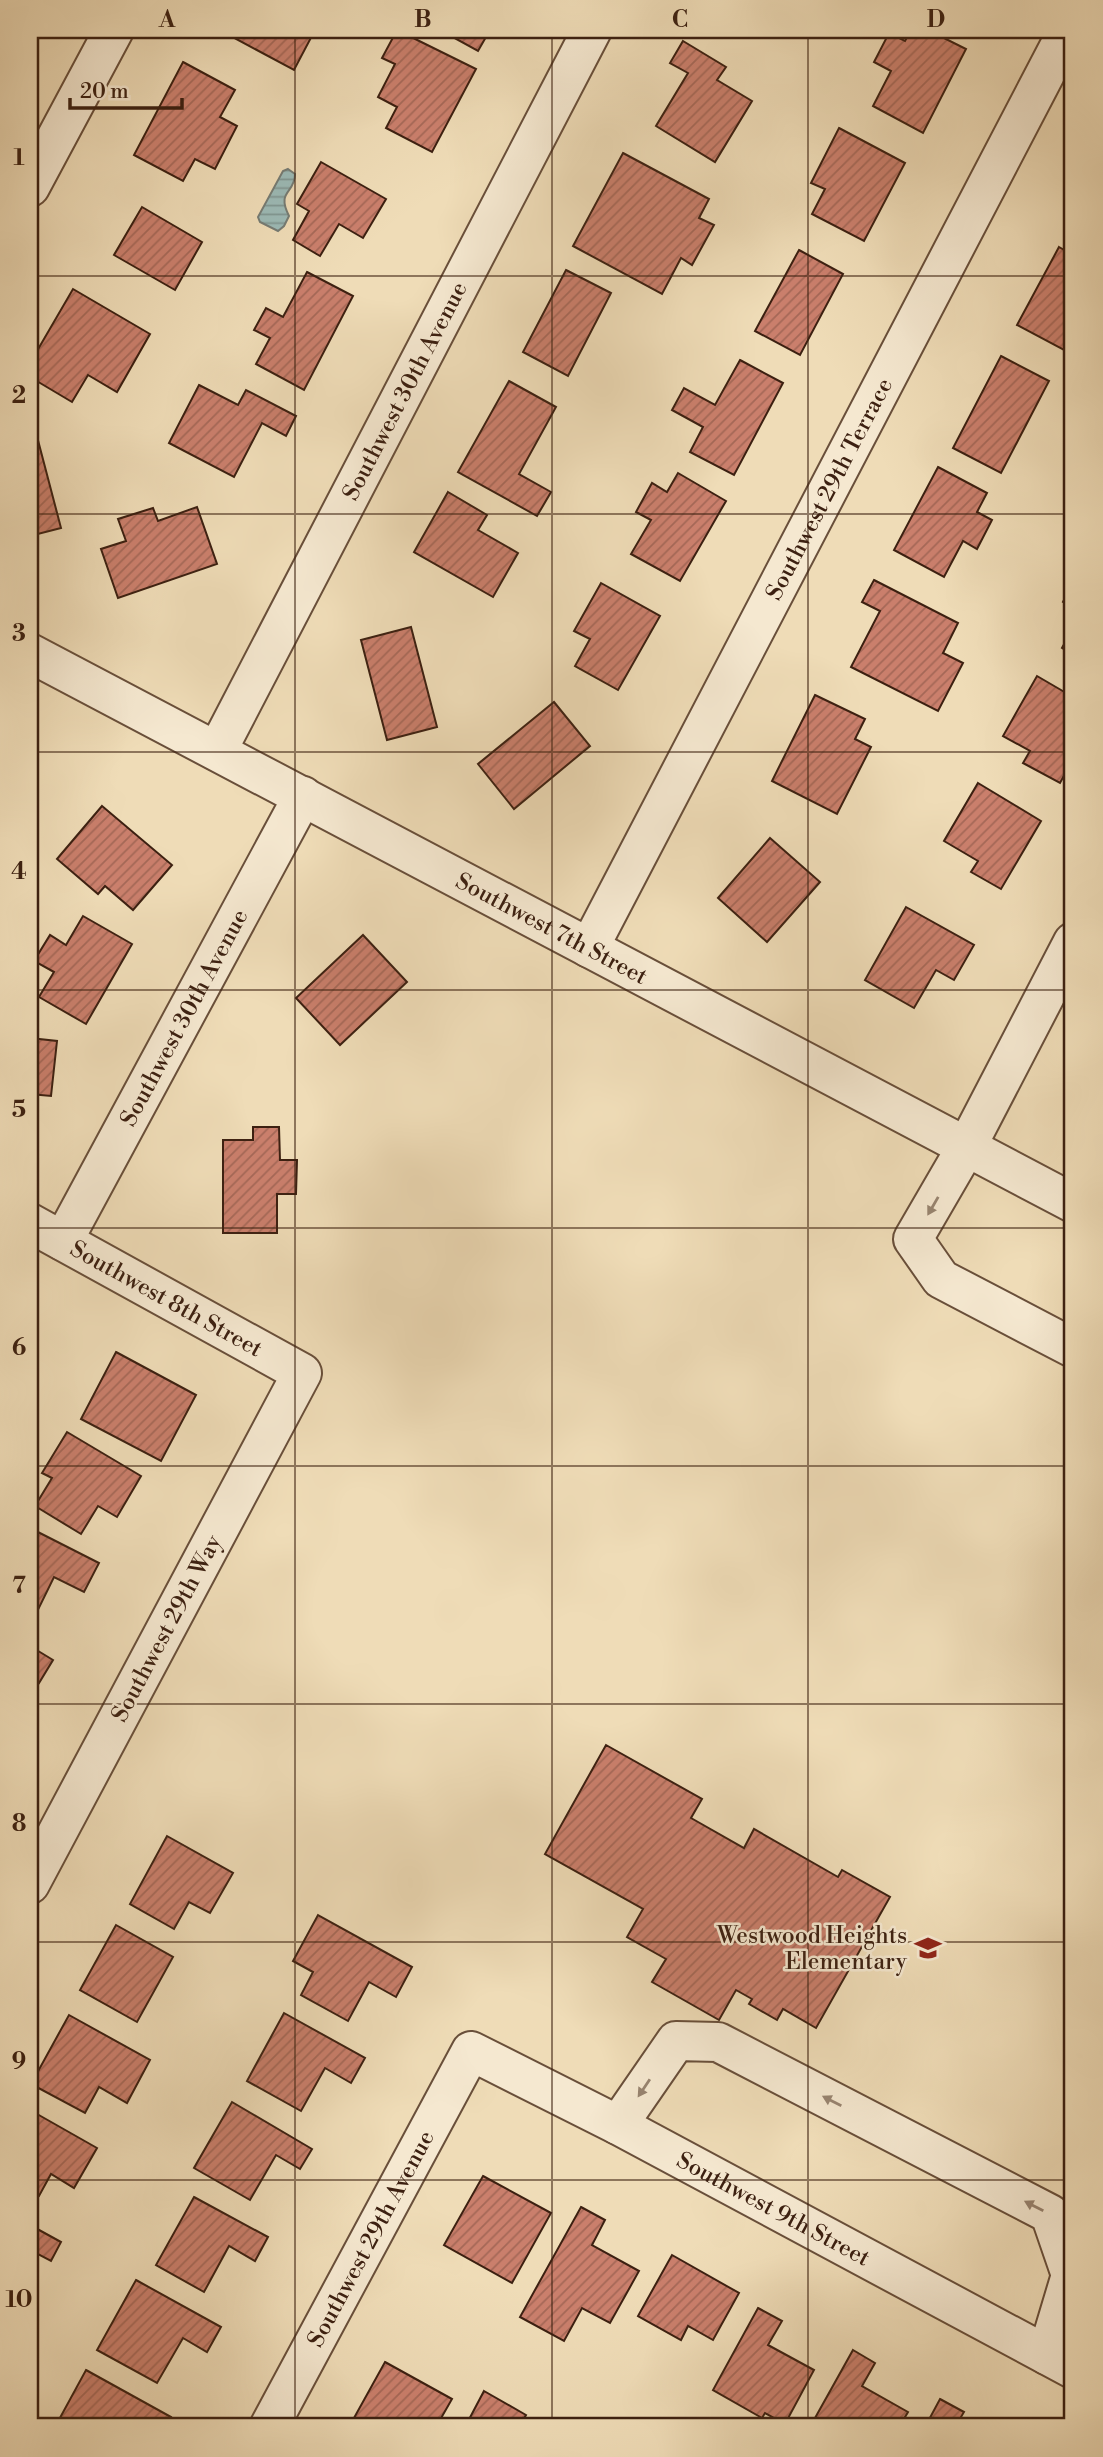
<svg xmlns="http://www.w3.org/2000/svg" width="1103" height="2457" font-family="'Libre Bodoni',serif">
<defs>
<pattern id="water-rules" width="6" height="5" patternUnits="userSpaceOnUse" patternTransform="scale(1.75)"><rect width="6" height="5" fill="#9cbab6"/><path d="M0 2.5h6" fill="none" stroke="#809793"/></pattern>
<pattern id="building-hatch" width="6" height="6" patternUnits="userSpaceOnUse" patternTransform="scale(1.75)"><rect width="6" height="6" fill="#ca7f6c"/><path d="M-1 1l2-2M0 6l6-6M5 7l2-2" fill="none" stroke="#a56857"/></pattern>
</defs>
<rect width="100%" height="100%" fill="#efdcb7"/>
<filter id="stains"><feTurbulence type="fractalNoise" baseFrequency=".00286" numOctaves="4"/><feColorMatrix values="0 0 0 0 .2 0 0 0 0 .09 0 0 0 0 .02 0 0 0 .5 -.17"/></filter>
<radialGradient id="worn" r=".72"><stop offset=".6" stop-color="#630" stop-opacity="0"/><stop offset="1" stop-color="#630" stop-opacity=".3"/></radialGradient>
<path fill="url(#water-rules)" stroke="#767c74" stroke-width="2" d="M288,169L295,174C295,194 276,190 289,216L284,226L278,231L260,222L258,217L283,171Z"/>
<g fill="url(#building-hatch)" stroke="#3c2011" stroke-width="2">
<path d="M229,30H315L294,70L227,34Z"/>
<path d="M397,30L476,69L432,152L386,128L397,107L378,97L395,64L382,58Z"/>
<path d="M440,30H490L478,51Z"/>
<path d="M911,30H928L966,49L923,133L873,106L891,71L874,62L889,33L905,41Z"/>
<path d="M683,41L726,67L717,80L752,101L715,162L656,126L688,73L670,63Z"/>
<path d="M183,62L235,90L220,117L237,126L215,169L195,159L183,181L134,155Z"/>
<path d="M839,128L905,163L864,241L812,214L825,189L811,183Z"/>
<path d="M623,153L709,199L699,218L714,225L692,265L681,258L662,294L573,246Z"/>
<path d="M321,162L386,199L363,238L339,224L320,256L293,240L309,211L297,204Z"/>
<path d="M142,207L202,242L175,290L114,255Z"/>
<path d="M1059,247L1073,255V332L1064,350L1017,325Z"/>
<path d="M799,250L843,274L800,355L755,331Z"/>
<path d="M566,270L611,293L568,376L523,352Z"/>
<path d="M307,272L353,296L304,390L256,364L270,338L254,330L266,308L283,317Z"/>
<path d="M73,289L150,334L117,392L88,375L72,402L30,377V363Z"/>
<path d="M1001,356L1049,381L1001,473L953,448Z"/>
<path d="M740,360L783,383L734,475L690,452L703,427L672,410L684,388L715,405Z"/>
<path d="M509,381L556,407L519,474L551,492L537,516L458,472Z"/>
<path d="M199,385L238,405L246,390L296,416L286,436L262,423L234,477L169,443Z"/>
<path d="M34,425L61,528L30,536V426Z"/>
<path d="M938,467L987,493L977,512L992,520L977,549L963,541L944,577L894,550Z"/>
<path d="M678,473L726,501L680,581L631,554L651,520L636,512L652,483L667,492Z"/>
<path d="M448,492L487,515L478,530L518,553L493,597L414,552Z"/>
<path d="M197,507L217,564L118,598L101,549L126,541L118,519L153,508L158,521Z"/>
<path d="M874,580L958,623L943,653L963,663L938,711L851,667L880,611L862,602Z"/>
<path d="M601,583L660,616L618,690L575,666L590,639L574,631Z"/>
<path d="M1073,583V608L1063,602Z"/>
<path d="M411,627L437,727L387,740L361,640Z"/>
<path d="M1073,628V655L1062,648Z"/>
<path d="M1037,676L1073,697V759L1060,783L1023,763L1030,751L1003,736Z"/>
<path d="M815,695L865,719L855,739L871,747L837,814L772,781Z"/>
<path d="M554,702L590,746L514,809L478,764Z"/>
<path d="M978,783L1041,821L1001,889L971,872L978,861L944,841Z"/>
<path d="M102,806L172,865L133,910L105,886L98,894L57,859Z"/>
<path d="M770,838L820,882L767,942L718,898Z"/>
<path d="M906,907L974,945L954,980L936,970L914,1008L865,980Z"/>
<path d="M83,916L132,944L86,1024L39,997L54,972L34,961L50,935L66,945Z"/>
<path d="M363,935L407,982L340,1045L296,998Z"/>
<path d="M30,1038L57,1041L51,1096L30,1094Z"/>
<path d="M253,1127H279L280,1160H297L296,1194H277V1233H223V1140H253Z"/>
<path d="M116,1352L196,1395L161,1461L81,1419Z"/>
<path d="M67,1432L141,1476L117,1517L98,1506L81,1534L35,1506L52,1478L42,1473Z"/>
<path d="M30,1528L99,1563L84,1592L54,1577L32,1622L30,1621Z"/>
<path d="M30,1646L53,1660L39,1683L30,1677Z"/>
<path d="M606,1745L702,1799L691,1818L744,1848L754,1829L838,1877L842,1870L890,1897L816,2028L783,2009L777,2020L749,2004L752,1999L736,1990L719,2020L652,1982L666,1959L627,1937L643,1909L545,1854Z"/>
<path d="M167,1836L233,1873L210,1913L189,1902L174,1929L130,1904Z"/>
<path d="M318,1915L412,1967L396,1997L369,1982L348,2021L301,1995L313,1972L293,1961Z"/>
<path d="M116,1925L173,1957L137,2022L80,1990Z"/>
<path d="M284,2013L365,2058L351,2083L325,2068L301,2111L247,2081Z"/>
<path d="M69,2015L150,2060L127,2103L99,2087L85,2113L31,2084Z"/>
<path d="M232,2102L312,2149L300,2169L276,2155L250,2200L194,2168Z"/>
<path d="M30,2110L97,2148L74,2188L51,2174L39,2196L30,2191Z"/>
<path d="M483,2176L551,2213L512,2283L444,2245Z"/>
<path d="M194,2197L268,2237L255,2261L229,2246L204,2292L156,2265Z"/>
<path d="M581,2207L605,2220L592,2245L639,2271L610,2323L582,2308L564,2341L520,2317Z"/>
<path d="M30,2225L61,2242L51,2261L30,2250Z"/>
<path d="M672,2255L739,2293L713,2340L688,2326L681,2340L638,2316Z"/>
<path d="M136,2280L221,2327L207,2352L183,2338L157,2383L97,2350Z"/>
<path d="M758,2308L782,2321L768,2345L814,2370L785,2424L765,2413L762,2418L713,2390Z"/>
<path d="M853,2350L875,2363L862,2386L908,2412L899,2427H810Z"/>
<path d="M385,2362L452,2399L436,2427H349Z"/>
<path d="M86,2370L171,2417L166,2427H55Z"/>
<path d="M484,2391L526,2415L519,2427H465Z"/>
<path d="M940,2399L964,2412L955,2427H925Z"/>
</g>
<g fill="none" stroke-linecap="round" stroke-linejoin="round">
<defs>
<g id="minor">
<path d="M30,187L114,30"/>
<path id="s1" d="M30,653L1073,1203"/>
<path id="s2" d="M217,751L592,30"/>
<path d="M1073,942L967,1146L913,1239L941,1279L1073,1348"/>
<path id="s3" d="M589,948L1068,30"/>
<path id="s4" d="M30,1223L302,1373L30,1884"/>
<path id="s5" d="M63,1241L303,796"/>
<path d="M618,2125L676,2041L718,2042L1050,2214L1071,2275L1047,2355"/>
<path id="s6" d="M269,2427L471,2051L618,2125L1073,2369"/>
</g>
</defs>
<use href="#minor" stroke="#694f3a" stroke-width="42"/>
<use href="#minor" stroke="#f5e8d0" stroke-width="38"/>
</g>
<defs><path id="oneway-solid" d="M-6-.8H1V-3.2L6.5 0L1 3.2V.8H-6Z" transform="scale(1.75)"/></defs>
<g fill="#988470">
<use href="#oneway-solid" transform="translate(933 1206) rotate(120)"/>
<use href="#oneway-solid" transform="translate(644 2088) rotate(124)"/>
<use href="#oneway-solid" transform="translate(832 2101) rotate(-153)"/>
<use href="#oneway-solid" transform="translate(1034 2206) rotate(-153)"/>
</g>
<path fill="none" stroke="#3c2011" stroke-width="2" stroke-opacity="0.55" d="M295,30V2427M552,30V2427M808,30V2427M30,276H1073M30,514H1073M30,752H1073M30,990H1073M30,1228H1073M30,1466H1073M30,1704H1073M30,1942H1073M30,2180H1073"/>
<defs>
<symbol id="school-bare" viewBox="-9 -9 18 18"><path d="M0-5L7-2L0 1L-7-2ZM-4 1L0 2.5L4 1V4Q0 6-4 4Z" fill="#8f2418" stroke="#f5e8d0" stroke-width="2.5" paint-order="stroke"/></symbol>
</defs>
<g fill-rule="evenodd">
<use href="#school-bare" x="909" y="1929" width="38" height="38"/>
</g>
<g text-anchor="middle" stroke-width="5" stroke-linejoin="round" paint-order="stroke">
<g font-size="23" fill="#3c2011" stroke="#f5e8d0">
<text dy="8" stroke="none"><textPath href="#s2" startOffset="406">Southwest 30th Avenue</textPath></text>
<text dy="8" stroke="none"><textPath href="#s3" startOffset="518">Southwest 29th Terrace</textPath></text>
<text dy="8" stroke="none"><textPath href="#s1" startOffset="590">Southwest 7th Street</textPath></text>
<text dy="8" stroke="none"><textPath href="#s5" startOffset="254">Southwest 30th Avenue</textPath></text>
<text dy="8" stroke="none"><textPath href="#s4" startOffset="156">Southwest 8th Street</textPath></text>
<text transform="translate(166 1628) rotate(-62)" y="8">Southwest 29th Way</text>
<text dy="8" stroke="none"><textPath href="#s6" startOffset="768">Southwest 9th Street</textPath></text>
<text dy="8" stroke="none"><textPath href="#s6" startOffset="214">Southwest 29th Avenue</textPath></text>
</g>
<g font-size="23" fill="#3c2011" stroke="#f5e8d0" text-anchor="end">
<text x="907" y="1943">Westwood Heights<tspan x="907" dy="26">Elementary</tspan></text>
</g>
</g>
<rect width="1103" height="2457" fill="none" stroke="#efdcb7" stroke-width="77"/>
<path d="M70 98v10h112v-10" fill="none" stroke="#3c2011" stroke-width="3.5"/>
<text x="80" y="98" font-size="21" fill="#3c2011" stroke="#f5e8d0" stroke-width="5" paint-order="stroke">20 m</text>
<rect x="38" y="38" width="1026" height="2380" fill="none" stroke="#3c2011" stroke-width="2.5"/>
<g font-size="23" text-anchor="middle" font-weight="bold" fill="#3c2011">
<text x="167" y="27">A</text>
<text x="423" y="27">B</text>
<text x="680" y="27">C</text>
<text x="936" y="27">D</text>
<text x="19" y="165">1</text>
<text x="19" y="403">2</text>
<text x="19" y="641">3</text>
<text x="19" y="879">4</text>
<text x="19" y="1117">5</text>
<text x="19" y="1355">6</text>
<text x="19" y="1593">7</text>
<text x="19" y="1831">8</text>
<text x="19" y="2069">9</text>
<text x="19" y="2307">10</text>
</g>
<rect width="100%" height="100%" filter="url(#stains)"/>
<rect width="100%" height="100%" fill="url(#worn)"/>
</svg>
